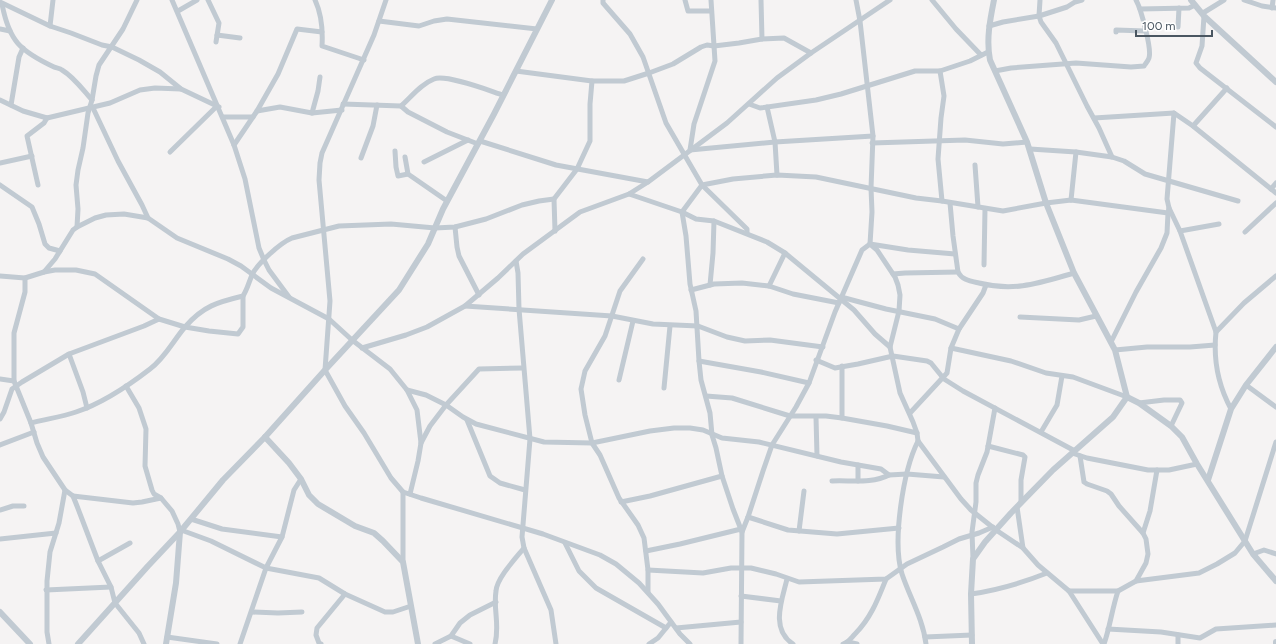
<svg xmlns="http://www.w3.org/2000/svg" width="1276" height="644" font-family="Figtree,sans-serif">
<rect width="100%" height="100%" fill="#f5f3f3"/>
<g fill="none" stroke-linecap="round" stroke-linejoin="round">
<g stroke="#c1cad2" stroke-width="5">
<path d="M172,0L234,145L245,179L259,248L264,260L269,270L289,297"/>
<path d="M208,0L219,23L216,42"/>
<path d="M315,0C322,15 323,29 322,46L364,60"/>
<path d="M386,0L374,35L322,153L320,163L319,180L330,301L325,370L345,406L364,433L391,478L403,492L421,498L543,534L600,555L616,564L639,583L658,604L680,634L690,644"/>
<path d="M603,0V3L630,34L643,57L666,123L702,185L747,229V233"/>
<path d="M685,0L688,11H711"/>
<path d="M711,0L715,61L694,124L690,150L775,142L873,136"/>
<path d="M761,0L762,39"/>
<path d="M856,0L860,21L873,136L871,188L872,212L870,244"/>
<path d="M932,0L956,29L981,55"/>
<path d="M1040,0L1039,16L1041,22L1056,43L1087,106L1099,128L1112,157"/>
<path d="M1244,0L1262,6L1276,8"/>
<path d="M0,2L50,26L71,33L102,45L112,47L139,60L160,72L181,89L219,107"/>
<path d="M2,4C9,41 20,51 54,67C56,68 60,68 62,70C74,77 83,90 92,100"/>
<path d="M1272,8L1273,0"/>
<path d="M1140,9L1189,8L1195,5"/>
<path d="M178,11L197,0"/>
<path d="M1203,13L1224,0"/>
<path d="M1204,16L1202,46L1196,63L1200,68L1276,127"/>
<path d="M379,21L419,26L434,21L447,19L537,29"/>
<path d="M50,26L53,0"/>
<path d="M989,26L1003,22L1039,16L1067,7L1075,2L1082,0"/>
<path d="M1178,27L1179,8"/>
<path d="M0,29L10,31"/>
<path d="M1116,32V30L1145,31"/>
<path d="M217,35L240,38"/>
<path d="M516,71L592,81H624L649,73L673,64L701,47L707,45L714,46L739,43L762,39L784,38L811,53"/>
<path d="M940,71L944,96L941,118L938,159L942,201"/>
<path d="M995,71L1011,68L1076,63L1131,67L1144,66C1146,63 1148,61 1149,58C1152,49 1141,9 1136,0"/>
<path d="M0,100L23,111L47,118L110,103L140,90L155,88L181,89"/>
<path d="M343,104L401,106L408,112L447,132L478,144"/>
<path d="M749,104L760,108L816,100L841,94L915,71H940L970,61L988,52"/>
<path d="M11,105L19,57L23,48"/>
<path d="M401,106C411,97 421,84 434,79C446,74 490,91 503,95"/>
<path d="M767,107L775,142L777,175"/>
<path d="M93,108L118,161L142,205L148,218"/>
<path d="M257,111L280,107L312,113L342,110"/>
<path d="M312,113L318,91L320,77"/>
<path d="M1174,113L1167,199L1169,208L1180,231L1216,332C1213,360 1218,385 1231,409"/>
<path d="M223,117H253"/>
<path d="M1094,118L1174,113L1193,126L1276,193"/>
<path d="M1193,126L1227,88"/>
<path d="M480,141L556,165L648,182"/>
<path d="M872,143L965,140L1003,144L1027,142"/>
<path d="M234,145L257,111L278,74L297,29L322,32"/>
<path d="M1030,149L1076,152L1112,157L1124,161L1145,174L1238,201"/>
<path d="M395,151L396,167L398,176L408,174"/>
<path d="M170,152L217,106"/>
<path d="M405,157L408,174L447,201"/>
<path d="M361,158L373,126L377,105"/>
<path d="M424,162L468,140"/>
<path d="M0,163L32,156"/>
<path d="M975,165L978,207"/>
<path d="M0,185L32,207L39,224L45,244L49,248L60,251"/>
<path d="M38,185L27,136L44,123L47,118"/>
<path d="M1271,189L1276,183"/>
<path d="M629,194L682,212L696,219L714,221L767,242L785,253L854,310L875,334L890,347"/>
<path d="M1071,200L1076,152"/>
<path d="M950,203L953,236L958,272C962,280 970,281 979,283C1015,292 1039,283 1074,273"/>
<path d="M77,227L78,209L76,185L78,170L83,148L88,113L92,100L96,76L99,65L123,29L137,0"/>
<path d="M455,227L457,247L459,256L479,295"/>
<path d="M555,231L554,199L577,169L590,141V104L592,81"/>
<path d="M1180,231L1219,224"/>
<path d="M1245,232L1276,203"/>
<path d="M870,244L877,250L895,277L898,285L900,295L899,311L890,347L900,393L913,422L917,433L918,441L961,499L971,510L996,530L1023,548L1038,565L1069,591L1103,644"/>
<path d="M643,259L620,291L605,336L585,371L581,389L585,415L592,443L600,455L619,498L638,525L644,538L648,570V592"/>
<path d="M516,261L518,273L519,309L530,439L522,537L524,548L551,610L556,644"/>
<path d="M984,265L985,209"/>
<path d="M44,272L55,270H76L95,274L159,319L185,327L209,331L238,334L243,327V296"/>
<path d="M893,274L905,273L958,272"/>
<path d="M0,276L25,278L44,272L55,259L73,230L77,227L95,218L106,215L124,214L148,218L177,238L228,259L241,266L271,288L329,319L352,340L390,369L407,390L417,410L421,443L418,461L410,494"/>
<path d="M25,278V292L14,333V381L31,423L37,443L43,457L65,490L73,496L77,506L98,561L111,587L115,603L139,633L144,644"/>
<path d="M710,285L713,253L714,221"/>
<path d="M769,286L785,253"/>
<path d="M691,290L714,284L742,283L769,286L793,294L839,303"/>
<path d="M841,297L886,309L935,319L959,329"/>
<path d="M465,306L612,316L653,324L698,326L727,337L745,341L770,340L823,347"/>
<path d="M1020,317L1079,320L1096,316"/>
<path d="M1216,332L1244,303L1276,276"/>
<path d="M1111,342L1136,292L1161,248L1167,233L1168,213"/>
<path d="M362,348L406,335L427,327L465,306L498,278L523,254L580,212L629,194L648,182L727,123L777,78L811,53L890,0"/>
<path d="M951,348L1011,361L1046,373L1073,377L1127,397"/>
<path d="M1115,350L1147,347H1190L1215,345"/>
<path d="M69,354L83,392L87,408"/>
<path d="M816,360L835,368L858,364L893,356L927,361L931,363L944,379L963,391L1075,451"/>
<path d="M699,361L761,372L809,383"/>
<path d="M842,366V418"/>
<path d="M0,379L14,381"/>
<path d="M619,380L633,321"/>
<path d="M1246,385L1276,407"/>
<path d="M126,386L139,408L146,429L145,466L152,490L154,494L161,498L172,511L178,524L180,532"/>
<path d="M664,388L670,326"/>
<path d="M407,390L426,395L446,405L463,417L476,424L544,442L592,443L650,431L674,428H690L703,430L722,438L759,442L841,462L881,469L889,475L907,474L944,477"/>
<path d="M706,396L732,398L790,416H826L842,418L887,426L917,433"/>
<path d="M1139,403L1164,400H1180L1182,403L1171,426"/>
<path d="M910,413L947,373L951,348L959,329L983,293L986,285"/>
<path d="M816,417L817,456"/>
<path d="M0,419L4,412L12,389L22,382L69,354L144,326L159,319"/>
<path d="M467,420L490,476L500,483L525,490"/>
<path d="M31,423C46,419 62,417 76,412C103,403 128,386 150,369C165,358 173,341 185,327C203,306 218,302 243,296C247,290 249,282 252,275C257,264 280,243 292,238L339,226L391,224L435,228L455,227L486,219L522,205L539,201L554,199"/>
<path d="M1041,432L1057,405L1062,376"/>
<path d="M918,441C903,471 892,542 902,574C910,598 923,619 926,644"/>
<path d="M421,443L430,426L446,405L479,369L523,368"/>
<path d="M0,445L34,432"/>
<path d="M988,446L1023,455L1025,457L1021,480V503"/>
<path d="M1072,453L1087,458L1148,470H1169L1197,464"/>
<path d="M858,465V481"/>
<path d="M832,481C850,480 872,484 889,475"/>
<path d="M403,492V562"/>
<path d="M73,496L133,503L142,502L161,498"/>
<path d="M621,502L650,496L722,476"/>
<path d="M1017,507L1023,548"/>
<path d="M0,510L13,506H24"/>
<path d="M748,517L788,530L837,534L899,528"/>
<path d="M191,519L222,529L282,537"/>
<path d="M181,530L211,541L266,568L319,578L345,594L385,612H393L411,606"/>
<path d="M799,531L804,491"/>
<path d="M742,532L748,517L763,471L772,445L796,407L809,383L835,312L862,250L870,244L908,250L955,254"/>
<path d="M1143,533L1150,511L1157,470"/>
<path d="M0,539L56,533"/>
<path d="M565,543L579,571L596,588L666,628"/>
<path d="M646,551L680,544L741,529"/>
<path d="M1253,554L1264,550L1276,554"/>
<path d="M973,559L972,532L976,502V483L978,475L987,452L995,408"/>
<path d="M98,561L130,543"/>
<path d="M648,570L703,573L731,568H751L776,574L799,582L886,579L907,564L943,547L959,539L979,533L993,527"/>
<path d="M787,579C782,600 770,629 793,644"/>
<path d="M1136,581L1199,573L1217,564L1235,553L1245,541L1276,442"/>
<path d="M46,590L111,587"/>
<path d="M1069,591H1118L1136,581L1146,563L1148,554L1146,539L1143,533L1119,506L1111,494L1107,491L1087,484L1084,482L1080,456"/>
<path d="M971,594C998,590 1022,583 1047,573"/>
<path d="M741,596L781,601"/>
<path d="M252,612L278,613L302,612"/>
<path d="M676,628L741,622"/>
<path d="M1108,629L1161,632L1200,638L1216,629L1276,625"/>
<path d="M451,636L470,644"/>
<path d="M167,637L217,644"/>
<path d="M925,637L972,635"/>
<path d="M848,642L857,644"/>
<path d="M49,644L47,632V581L50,552L59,523L65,490"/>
<path d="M240,644L266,568L282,537L294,490L301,479"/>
<path d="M321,644L319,643L316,635L317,628L345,594"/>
<path d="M435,644L451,636L460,623L470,615L496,602"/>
<path d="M495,644C500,624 493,610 496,591C497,578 515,559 524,548"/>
<path d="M649,644L658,638L671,622"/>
<path d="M741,644L742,532L733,509L722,476L716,448L712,435L710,413L701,380L699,361L696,311L690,284L686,236L682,212L702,185L733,179L777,175L816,177L916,198L942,201L1003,211L1046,203L1071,200L1168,213L1169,208"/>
<path d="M843,644C849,642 851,638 855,634C871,618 878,599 886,579"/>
<path d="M1104,644C1110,627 1112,609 1118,591"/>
<path d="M1178,644V635"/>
</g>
<g stroke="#c1cad2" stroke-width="6">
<path d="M1191,0L1204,16L1276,82"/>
<path d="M1127,397L1139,403L1171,426L1182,437L1197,464L1253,554L1276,581"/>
<path d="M265,437L289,463L301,479L309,495L318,504L355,526L374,533L383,541L403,562L418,644"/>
<path d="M1208,480L1231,409L1246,385L1276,347"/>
<path d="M0,612L30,644"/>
<path d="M78,644L148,566L180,532L223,480L265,437L325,370L399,290L428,244L443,209L494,114L552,0"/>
<path d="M166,644L176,583L180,532"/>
<path d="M972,644L971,594L973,559L985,542L1011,513L1053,470L1113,417L1127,397L1115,350L1074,273L1046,203L1027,142L990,60C986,40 990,20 994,0"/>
<path d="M1276,644V642"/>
</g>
</g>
<path d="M1136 30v6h76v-6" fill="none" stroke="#4a5661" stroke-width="2"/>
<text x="1142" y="30" font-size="12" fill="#4a5661" stroke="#ffffff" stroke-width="3" paint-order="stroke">100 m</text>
</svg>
